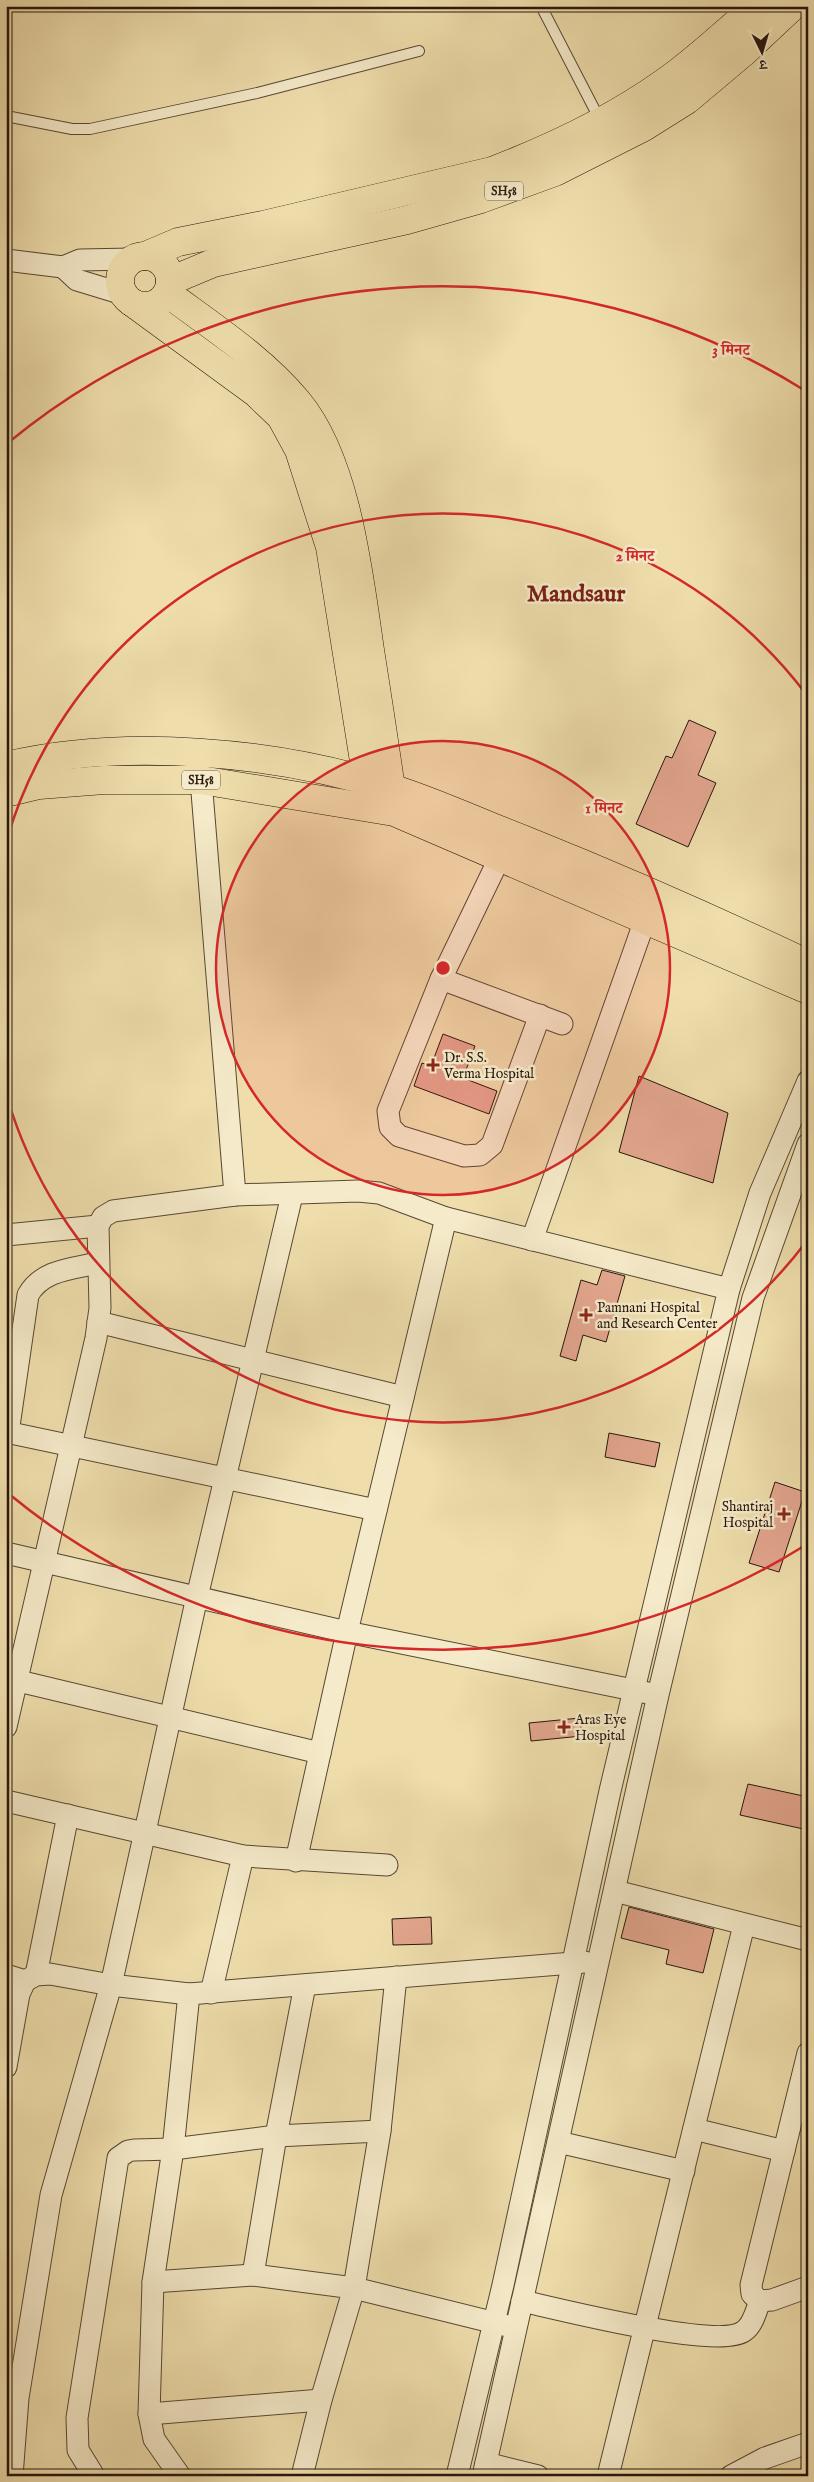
<svg xmlns="http://www.w3.org/2000/svg" width="814" height="2482" font-family="'IM FELL English','Noto Serif Devanagari',serif">
<rect width="100%" height="100%" fill="#efdeac"/>
<filter id="stains"><feTurbulence type="fractalNoise" baseFrequency=".004" numOctaves="4"/><feColorMatrix values="0 0 0 0 .2 0 0 0 0 .09 0 0 0 0 .02 0 0 0 .5 -.17"/></filter>
<radialGradient id="worn" r=".72"><stop offset=".6" stop-color="#630" stop-opacity="0"/><stop offset="1" stop-color="#630" stop-opacity=".3"/></radialGradient>
<g fill="#e3a68e" stroke="#26160c">
<path d="M689,720L716,732L698,775L716,783L688,847L636,824L666,756L672,758Z"/>
<path d="M443,1034L475,1046L463,1078L497,1091L489,1114L414,1086L422,1063L431,1066Z"/>
<path d="M639,1076L728,1113L713,1183L619,1152Z"/>
<path d="M602,1270L625,1276L606,1342L583,1335L576,1361L560,1356L581,1280L597,1285Z"/>
<path d="M609,1433L660,1443L655,1467L605,1457Z"/>
<path d="M775,1482L805,1492L779,1572L749,1563Z"/>
<path d="M580,1718L582,1736L531,1741L529,1723Z"/>
<path d="M748,1784L808,1797V1830L740,1815Z"/>
<path d="M629,1907L714,1929L703,1973L666,1964L669,1950L621,1938Z"/>
<path d="M431,1917L432,1944L393,1945L392,1919Z"/>
</g>
<g fill="none" stroke-linecap="round" stroke-linejoin="round">
<defs>
<g id="service">
<path d="M541,6L600,120"/>
<path d="M6,116L72,129H90L257,93L419,51"/>
</g>
<g id="minor">
<path d="M6,260L63,267L80,260L132,259"/>
<path d="M63,267L77,280L123,294"/>
<path d="M201,780L235,1195"/>
<path d="M500,857L441,979L388,1111L390,1127L399,1136L464,1156L480,1155L492,1145L540,1015"/>
<path d="M441,979L562,1024"/>
<path d="M6,1235L98,1226"/>
<path d="M532,1240L645,920"/>
<path d="M98,1322L403,1397"/>
<path d="M6,1432L376,1510"/>
<path d="M8,1433L28,1295C42,1270 71,1269 98,1263"/>
<path d="M6,1553L347,1632L648,1693"/>
<path d="M6,1678L320,1753"/>
<path d="M6,1727L96,1338L100,1308L98,1226L103,1217L113,1211L235,1195L358,1191L379,1193L446,1218L729,1289"/>
<path d="M6,1801L243,1856L387,1865"/>
<path d="M296,1861L347,1632L446,1218"/>
<path d="M615,1891L808,1940"/>
<path d="M6,1975L25,1981"/>
<path d="M36,1975L68,1815"/>
<path d="M396,1977L380,2131L354,2288L508,2326"/>
<path d="M211,1993L243,1856"/>
<path d="M189,1994L173,2149L153,2282L149,2414L321,2400"/>
<path d="M808,2053L751,2285L752,2294L760,2301L772,2300L808,2287"/>
<path d="M6,2067L19,1994L25,1981L36,1975L50,1974L111,1985L189,1994L585,1962"/>
<path d="M694,2129L784,2151"/>
<path d="M558,2142L684,2171"/>
<path d="M253,2275L276,2136L305,1985"/>
<path d="M153,2282L253,2275L354,2288L321,2400L302,2476"/>
<path d="M522,2301C558,2309 719,2350 744,2331C753,2325 756,2311 760,2301"/>
<path d="M149,2414L154,2439L180,2476"/>
<path d="M486,2463L538,2476"/>
<path d="M12,2476L18,2398L51,2195L111,1985L197,1597L292,1195"/>
<path d="M94,2476L78,2450L77,2418L118,2158L128,2151L134,2150L173,2149L276,2136L380,2131"/>
<path d="M457,2476L503,2285L610,1791L729,1289L760,1193L808,1081"/>
<path d="M483,2476L658,1695L753,1298L808,1144"/>
<path d="M608,2476L744,1925"/>
<path d="M731,2476L765,2458L808,2443"/>
</g>
<g id="primary">
<path d="M145,256L178,242L263,225L492,171C552,148 612,120 665,82C697,60 726,31 757,6"/>
<circle cx="145" cy="281" r="25"/>
<path d="M170,281L213,263L407,220L481,199L555,172L644,127L687,100L744,52L793,6"/>
<path d="M167,293C213,327 261,358 298,402C347,461 359,575 370,650C378,701 386,752 393,803"/>
<path d="M133,303L256,393L281,417L299,450L330,547L370,799"/>
<path d="M6,766C125,738 274,751 391,788C436,802 480,823 525,840C620,878 715,920 808,964"/>
<path d="M6,793L39,785L104,780H201L394,812L808,990"/>
</g>
</defs>
<use href="#service" stroke="#584834" stroke-width="12"/>
<use href="#minor" stroke="#584834" stroke-width="23"/>
<use href="#primary" stroke="#26160c" stroke-width="29"/>
<use href="#service" stroke="#f5eac9" stroke-width="10"/>
<use href="#minor" stroke="#f5eac9" stroke-width="21"/>
<use href="#primary" stroke="#efdeac" stroke-width="28"/>
</g>
<circle cx="443" cy="968" r="227" fill="#d62828" fill-opacity=".12"/>
<g fill="none" stroke="#d62828" stroke-width="2.5">
<circle cx="443" cy="968" r="227"/>
<path d="M806 1242A455 455 0 0 1 7 1097M7 839A455 455 0 0 1 806 694"/>
<path d="M804 1546A682 682 0 0 1 9 1494M9 442A682 682 0 0 1 804 390"/>
</g>
<g fill="#8f2418" stroke="#f5eac9" stroke-width="2">
<path d="M430.5 1057.5h5v5h5v5h-5v5h-5v-5h-5v-5h5z"/>
<path d="M583.5 1307.5h5v5h5v5h-5v5h-5v-5h-5v-5h5z"/>
<path d="M781.5 1506.5h5v5h5v5h-5v5h-5v-5h-5v-5h5z"/>
<path d="M561.5 1719.5h5v5h5v5h-5v5h-5v-5h-5v-5h5z"/>
</g>
<g text-anchor="middle" stroke-width="5" stroke-linejoin="round" paint-order="stroke">
<g fill="#f5eac9" stroke="#645645" stroke-width="1">
<rect x="485" y="181.5" width="38" height="19" rx="4"/>
<rect x="182" y="770.5" width="38" height="19" rx="4"/>
</g>
<g font-size="12" font-weight="bold" fill="#26160c">
<text x="504" y="195">SH58</text>
<text x="201" y="784">SH58</text>
</g>
<g font-size="14" fill="#26160c" stroke="#f5eac9" text-anchor="start">
<text x="444" y="1062">Dr. S.S.<tspan x="444" dy="16">Verma Hospital</tspan></text>
<text x="597" y="1312">Pamnani Hospital<tspan x="597" dy="16">and Research Center</tspan></text>
<text x="773" y="1511" text-anchor="end">Shantiraj<tspan x="773" dy="16">Hospital</tspan></text>
<text x="575" y="1724">Aras Eye<tspan x="575" dy="16">Hospital</tspan></text>
</g>
<g font-size="24" font-weight="bold" fill="#7a1f14" stroke="#f5eac9">
<text x="576" y="601">Mandsaur</text>
</g>
</g>
<circle cx="443" cy="968" r="8" fill="#d62828" stroke="#f5eac9" stroke-width="2.5"/>
<g font-size="15" text-anchor="middle" font-weight="bold" fill="#d62828" stroke="#f5eac9" stroke-width="5" stroke-linejoin="round" paint-order="stroke">
<text x="731" y="355">3 मिनट</text>
<text x="635" y="561">2 मिनट</text>
<text x="604" y="813">1 मिनट</text>
</g>
<rect width="814" height="2482" fill="none" stroke="#efdeac" stroke-width="25"/>
<rect x="8" y="8" width="799" height="2467" fill="none" stroke="#26160c" stroke-width="2.5"/>
<rect x="12" y="12" width="789" height="2457" fill="none" stroke="#26160c"/>
<g transform="translate(762 52) rotate(175)" stroke="#f5eac9" stroke-width="4" paint-order="stroke">
<path d="M0-4L9 19L0 12L-9 19Z" fill="#26160c"/>
<text y="-8" font-size="14" font-weight="bold" text-anchor="middle" fill="#26160c">उ</text>
</g>
<rect width="100%" height="100%" filter="url(#stains)"/>
<rect width="100%" height="100%" fill="url(#worn)"/>
</svg>
